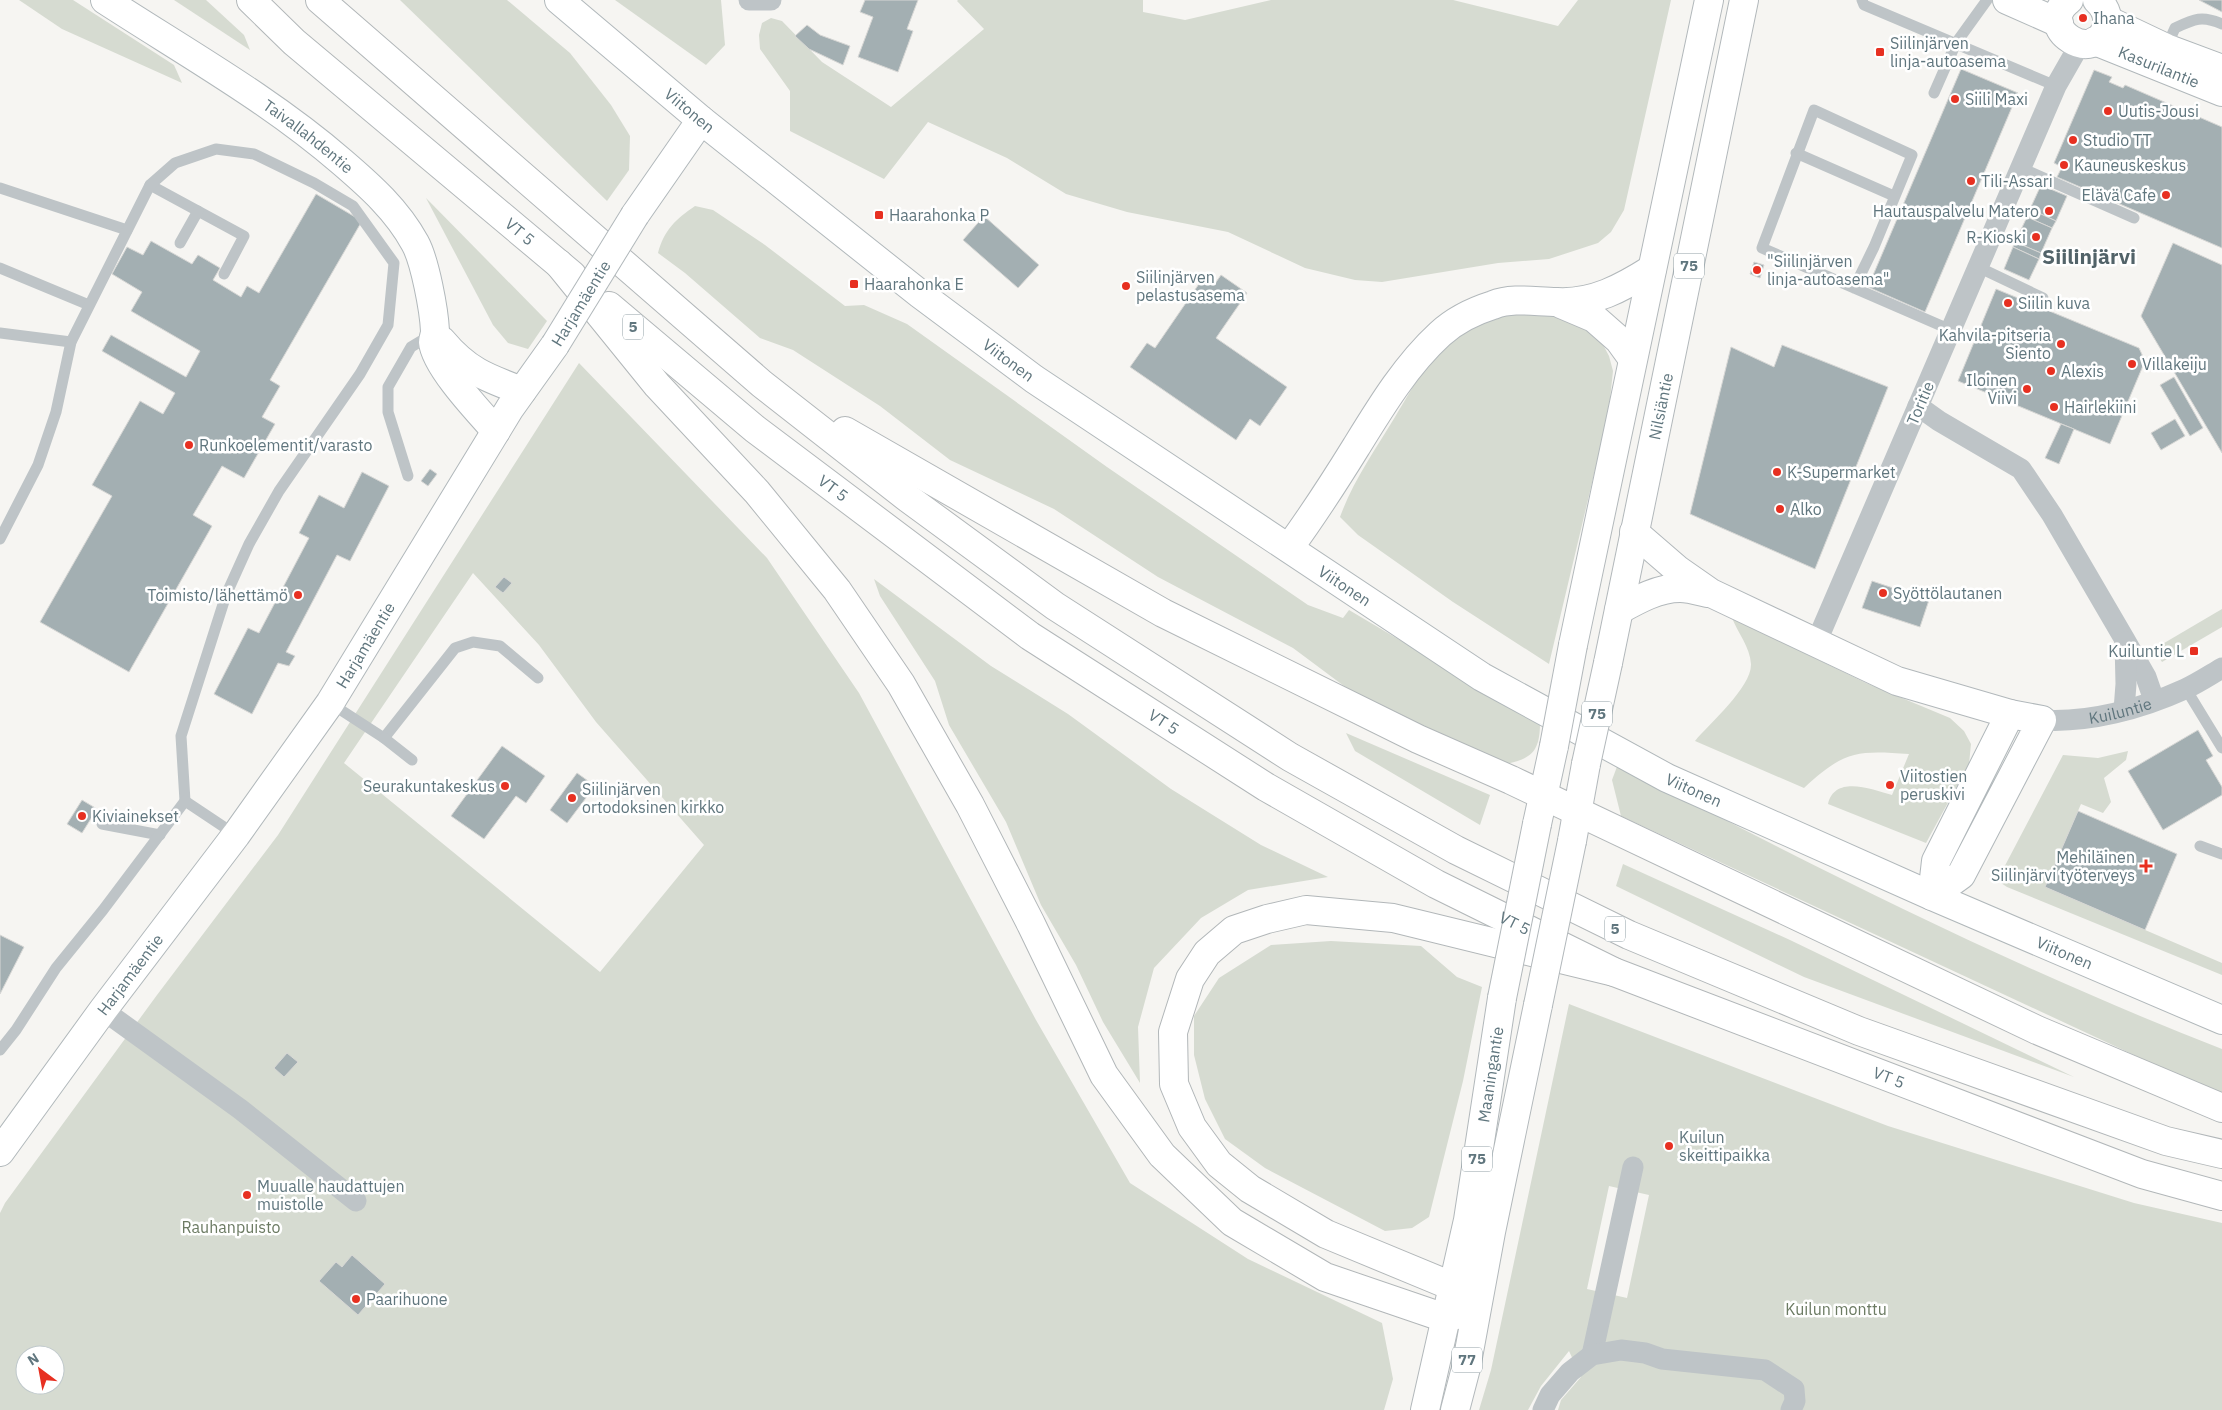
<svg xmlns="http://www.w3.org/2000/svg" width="2222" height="1410" font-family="'IBM Plex Sans',sans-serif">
<rect width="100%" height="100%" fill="#f6f5f2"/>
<g fill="#d6dbd1" fill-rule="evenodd">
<path d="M19,0H73L174,65L182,83L62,29Z"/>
<path d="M174,0H206L244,35L250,50Z"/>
<path d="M400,0H507L570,53L611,105L630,136L629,170L607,201Z"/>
<path d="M615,0H721L725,45L706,65Z"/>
<path d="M958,0H1143V12L1185,20L1271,0H1453L1558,26L1578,0H1671L1624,210L1611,232L1598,243L1549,259L1498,263L1382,282L1355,280L1305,268L1228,232L1127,212L1066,194L1007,158L928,122L884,179L790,131V91L760,49L759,35L762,23L771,18L782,21L822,62L891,107L984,29L957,1Z"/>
<path d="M426,198L547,321L528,349L508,343L493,325Z"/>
<path d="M695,206L713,210L765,245L845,306L864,305L907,324L1107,467L1308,605L1343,618L1349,610L1540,723C1540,751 1532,759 1505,764L1379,706L1344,686L1293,648L1158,577L1054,509L950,460L880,406L793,350L760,338L685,273L658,253C664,230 676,219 695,206Z"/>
<path d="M1521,313L1549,314L1570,319L1599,337L1609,356L1613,371L1610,399L1600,449L1549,664L1453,602L1358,535L1340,517C1353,481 1375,450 1395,417C1411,391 1426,360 1452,341C1475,324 1492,318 1521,313Z"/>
<path d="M579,363L767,558L859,693L1036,1020L1130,1183L1248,1259L1382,1323L1393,1379L1384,1410H0V1213L5,1203L157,995L278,835ZM473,573L539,645L596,722L704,845L600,972L344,763ZM25,1355H55V1385H25Z"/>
<path d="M874,579L991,666L1068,714L1171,789L1261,845L1328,877L1248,890L1201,918L1154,968L1138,1027L1140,1083L1103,1022L1076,965L1041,905L1006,822L949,725L935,681L880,596Z"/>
<path d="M2222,609V627L2162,662L2154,649Z"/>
<path d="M1732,618L1866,683L1950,718L1964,731L1971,744L1969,764L1926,843L1828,804C1835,774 1873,790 1892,795L1909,754C1856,750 1844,751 1804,788L1695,741C1709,724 1752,687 1751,664C1750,647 1738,633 1732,618Z"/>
<path d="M1346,733L1490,795L1480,825L1355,751Z"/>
<path d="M2128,751L2126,760L2104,778L2111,802L2103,813L2081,804L2045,887L2222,963V975L2007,887L2001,883L1999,877L2063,755L2098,758Z"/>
<path d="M1618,764C1815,868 2014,968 2222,1049V1096L1621,816L1612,780Z"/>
<path d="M1623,864L1790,940L2074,1077L1804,977L1616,886Z"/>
<path d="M1331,941L1421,946L1457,977L1482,987L1463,1081L1429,1217L1412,1228L1385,1231L1265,1168L1225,1139L1205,1099L1194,1055V1016L1219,978L1271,945Z"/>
<path d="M1569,1004L1888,1126L2134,1203L2222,1223V1410H1558L1561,1400L1581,1377L1569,1351L1541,1386L1528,1410H1479L1491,1370ZM1609,1186L1649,1195L1627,1298L1587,1289Z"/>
</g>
<g fill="#a3afb2" stroke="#d7d7d5">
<path d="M865,0H918L907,29L913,31L898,72L858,57L873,17L860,12Z"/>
<path d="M2199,0H2222V12Z"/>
<path d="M807,25L820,35L850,46L843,65L809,49L795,36Z"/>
<path d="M1961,69L2018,93L1925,312L1868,287Z"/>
<path d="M2094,70L2112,77L2109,82L2123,88L2125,85L2222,127V248L2057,177L2062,167L2054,163Z"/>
<path d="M2041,185L2067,196L2056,221L2030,209Z"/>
<path d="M316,194L362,221L270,380L280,386L262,417L275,424L244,478L222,466L193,515L212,526L129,672L40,622L112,496L92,485L140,401L163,414L175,393L102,351L111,335L186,377L200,351L131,311L142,292L112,274L127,247L143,255L151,241L192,264L198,255L220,268L213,280L241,297L247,286L259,293Z"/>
<path d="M2030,209L2056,221L2052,228L2027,217Z"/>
<path d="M984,216L1039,265L1018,288L963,240Z"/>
<path d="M2027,217L2052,228L2041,253L2015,242Z"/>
<path d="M2015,242L2041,253L2039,259L2013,247Z"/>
<path d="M2173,243L2222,265V453L2141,316Z"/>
<path d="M2013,247L2039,259L2029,280L2004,269Z"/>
<path d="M1754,262L1764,265L1760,278L1750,274Z"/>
<path d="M1221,275L1247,293L1216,338L1287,387L1260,426L1250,419L1236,440L1130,367L1147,343L1155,348L1203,278L1214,285Z"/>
<path d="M1996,289L2139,348L2145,361L2110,444L1958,381Z"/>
<path d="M1782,345L1888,387L1815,569L1690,514L1731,347L1774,367Z"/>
<path d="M2174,377L2203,428L2190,436L2160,385Z"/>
<path d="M2175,419L2185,436L2161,450L2151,433Z"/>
<path d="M2061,424L2074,429L2059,464L2045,458Z"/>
<path d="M430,469L437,474L428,486L421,481Z"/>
<path d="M362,472L389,486L350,561L337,555L286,652L295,656L289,666L278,663L252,714L214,694L248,628L259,633L309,538L299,533L319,495L344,508Z"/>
<path d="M504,577L512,583L503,593L495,587Z"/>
<path d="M1872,581L1929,600L1920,627L1862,608Z"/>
<path d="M2198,730L2213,756L2206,760L2222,787V795L2163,830L2128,771Z"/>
<path d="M502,746L545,776L526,803L516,796L484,839L451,816Z"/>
<path d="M577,773L595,786L567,823L550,810Z"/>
<path d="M82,800L97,809L82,833L67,824Z"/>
<path d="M2078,811L2177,854L2145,930L2045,887Z"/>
<path d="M0,935L24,947L0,994Z"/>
<path d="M287,1053L298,1062L284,1077L274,1068Z"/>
<path d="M352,1255L385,1284L358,1315L319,1281L336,1262L342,1267Z"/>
</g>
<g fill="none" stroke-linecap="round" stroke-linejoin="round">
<defs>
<g id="secondary">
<path id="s2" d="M105,0C185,52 269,99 342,162C370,186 397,210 415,243C425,261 434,310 435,331C435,335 433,339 433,342C435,366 480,413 496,431"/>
<path id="s3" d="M559,0L701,120L920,294L1034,379L1482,677L1667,778L1932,896L2222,1020"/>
<path d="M2007,0L2059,23"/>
<path d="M2069,0C2032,28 2098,69 2107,24C2108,14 2104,6 2097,0"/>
<path d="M2107,20L2166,48L2222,69"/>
<path id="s4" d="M2095,41L2222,92"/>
<path d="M635,215L701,120"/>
<path d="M442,341C467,371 487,378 522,391"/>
<path d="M2010,714L2042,720L1961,875L1932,896L1936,861Z"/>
<path id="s5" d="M0,1152L103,1010L236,835L330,703L510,408L555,345"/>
</g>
<g id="primary">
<path d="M1561,304L1594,318L1619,340L1632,358"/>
<path d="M1634,532L1678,570L1711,593L1897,681L2010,714"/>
<path d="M1289,548C1313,515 1335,481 1356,447C1380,408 1406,365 1440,334C1454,321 1474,311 1493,305C1513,297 1536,302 1557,302C1593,304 1622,288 1652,269"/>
<path d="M1619,610C1637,600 1658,588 1680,588C1688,588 1699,591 1708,593"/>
<path d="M1573,645L1709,0"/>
<path id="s6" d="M1608,663L1744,0"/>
<path d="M1537,824L1554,746"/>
<path d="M1572,841L1586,764"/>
<path id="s7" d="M1425,1410L1468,1220L1502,998"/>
<path d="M1455,1410L1466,1368L1491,1232L1538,1005"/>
</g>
<g id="highway">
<path id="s8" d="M251,0L294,42L572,275"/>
<path d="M320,0L762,384L909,499L1055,606L1290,757L1456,850L1629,935L1859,1031L2166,1141L2222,1154"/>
<path d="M559,264L657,385L757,492L837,590L901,684L970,805L1031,924L1104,1075L1162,1155L1232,1222L1325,1277L1445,1318L1475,1310L1454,1287L1326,1234L1250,1189L1219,1164L1192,1127L1174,1084L1173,1032L1190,979L1207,953L1234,930L1267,919L1306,910L1393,918L1614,972"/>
<path id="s9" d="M609,306L755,429L1030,636L1266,787L1436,884L1614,972L2142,1174L2222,1196"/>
<path d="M845,431L1163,613L1418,739L1511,780L2037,1030L2222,1108"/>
</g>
</defs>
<use href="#secondary" stroke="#b1b8bb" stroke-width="30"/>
<use href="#primary" stroke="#b2b8bb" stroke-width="30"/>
<use href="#highway" stroke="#b2b7b9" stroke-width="30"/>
<g stroke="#bec4c7" stroke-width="11">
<path d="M1862,0L1864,5L2056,86"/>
<path d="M2166,48L2175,28C2194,19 2202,15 2222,24"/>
<path d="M1934,93L1956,43L1987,0"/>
<path d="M1796,153L1894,196"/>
<path d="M2021,168L2134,218"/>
<path d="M150,185L244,236L224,274"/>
<path d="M0,188L127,230"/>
<path d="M180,243L198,211"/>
<path d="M1978,267L2043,298"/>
<path d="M0,268L89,305"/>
<path d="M1854,288L1874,247L1912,155L1814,110L1762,248L1951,330"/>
<path d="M0,333L71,342"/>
<path d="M408,476L388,412V387L411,347L431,335"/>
<path d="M0,539L38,465L56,412L71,342L150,185L175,163L216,149L254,154L314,183L353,206L394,263L388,325L360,374L279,491L249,544L226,595L181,736L185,801"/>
<path d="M2186,689L2222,748"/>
<path d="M330,703L384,738L455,648L473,642L500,646L538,678"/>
<path d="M384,738L412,760"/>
<path d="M102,824L160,835"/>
<path d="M2200,846L2222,854"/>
<path d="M0,1050L16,1030L56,968L103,910L185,801L236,835"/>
</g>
<g stroke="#bec4c7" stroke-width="21">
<path d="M749,0H771"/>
<path d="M1918,406L1939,421L2021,469L2052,515L2125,640L2146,677L2154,700"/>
<path d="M1816,643L2056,86L2080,44"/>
<path d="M2124,710L2126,684L2125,642"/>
<path id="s1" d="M2042,720C2089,723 2141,709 2185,689C2198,683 2210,675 2222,668"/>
<path d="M103,1010L240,1109L356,1201"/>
<path d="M1592,1355L1633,1167"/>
<path d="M1543,1410L1550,1395L1570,1372L1592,1355L1621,1350L1645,1353L1662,1359L1765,1370L1794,1389L1795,1401L1791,1410"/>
</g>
<use href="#secondary" stroke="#fff" stroke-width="28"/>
<use href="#primary" stroke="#fff" stroke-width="28"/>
<use href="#highway" stroke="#fff" stroke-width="28"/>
<defs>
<g id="secondary-bridge">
<path id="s10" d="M555,345L635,215"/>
</g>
<g id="primary-bridge">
<path d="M1554,746L1573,645"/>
<path d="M1586,764L1608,663"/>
<path d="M1502,998L1537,824"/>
<path d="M1538,1005L1572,841"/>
</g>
</defs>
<use href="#secondary-bridge" stroke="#b1b8bb" stroke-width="30" stroke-linecap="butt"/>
<use href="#primary-bridge" stroke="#b2b8bb" stroke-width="30" stroke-linecap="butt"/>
<use href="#secondary-bridge" stroke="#fff" stroke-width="28"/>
<use href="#primary-bridge" stroke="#fff" stroke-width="28"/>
</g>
<g fill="#e73021" stroke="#fff" stroke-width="2">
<circle cx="2083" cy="18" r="5"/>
<rect x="1875" y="47" width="10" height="10" rx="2.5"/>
<circle cx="1955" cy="99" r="5"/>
<circle cx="2108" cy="111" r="5"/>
<circle cx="2073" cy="140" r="5"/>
<circle cx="2064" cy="165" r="5"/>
<circle cx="1971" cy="181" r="5"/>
<circle cx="2166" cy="195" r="5"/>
<circle cx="2049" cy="211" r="5"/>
<rect x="874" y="210" width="10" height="10" rx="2.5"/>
<circle cx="2036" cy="237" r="5"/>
<circle cx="1757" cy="270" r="5"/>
<rect x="849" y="279" width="10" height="10" rx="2.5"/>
<circle cx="1126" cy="286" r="5"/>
<circle cx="2008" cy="303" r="5"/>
<circle cx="2061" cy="344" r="5"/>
<circle cx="2132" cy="364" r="5"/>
<circle cx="2051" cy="371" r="5"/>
<circle cx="2027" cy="389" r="5"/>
<circle cx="2054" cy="407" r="5"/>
<circle cx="189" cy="445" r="5"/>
<circle cx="1777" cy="472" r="5"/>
<circle cx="1780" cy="509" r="5"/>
<circle cx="1883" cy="593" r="5"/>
<circle cx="298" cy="595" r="5"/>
<rect x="2189" y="646" width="10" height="10" rx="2.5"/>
<circle cx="1890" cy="785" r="5"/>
<circle cx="505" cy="786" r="5"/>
<circle cx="572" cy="798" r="5"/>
<circle cx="82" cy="816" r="5"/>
<path d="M2143.5 858.5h5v5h5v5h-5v5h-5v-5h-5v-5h5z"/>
<circle cx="1669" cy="1146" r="5"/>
<circle cx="247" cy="1195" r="5"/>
<circle cx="356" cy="1299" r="5"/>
</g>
<g text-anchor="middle" stroke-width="5" stroke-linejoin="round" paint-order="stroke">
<g fill="#fff" stroke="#909fa5" stroke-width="1">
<rect x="1674" y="253.5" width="30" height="25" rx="4"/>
<rect x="623" y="314.5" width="20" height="25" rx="4"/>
<rect x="1582" y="701.5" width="30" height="25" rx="4"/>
<rect x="1605" y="916.5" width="20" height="25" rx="4"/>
<rect x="1462" y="1146.5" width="30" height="25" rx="4"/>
<rect x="1452" y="1347.5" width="30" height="25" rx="4"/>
</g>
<g font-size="15" font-weight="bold" fill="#60767e">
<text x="1689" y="271">75</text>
<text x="633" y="332">5</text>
<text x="1597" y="719">75</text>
<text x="1615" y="934">5</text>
<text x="1477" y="1164">75</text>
<text x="1467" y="1365">77</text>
</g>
<g font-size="16" fill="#60767e" stroke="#fff" text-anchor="start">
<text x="2093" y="24">Ihana</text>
<text x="1890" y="49">Siilinjärven<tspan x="1890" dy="18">linja-autoasema</tspan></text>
<text x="1965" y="105">Siili Maxi</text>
<text x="2118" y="117">Uutis-Jousi</text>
<text x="2083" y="146">Studio TT</text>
<text x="2074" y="171">Kauneuskeskus</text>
<text x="1981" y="187">Tili-Assari</text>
<text x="2156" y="201" text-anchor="end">Elävä Cafe</text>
<text x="2039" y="217" text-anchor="end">Hautauspalvelu Matero</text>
<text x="889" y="221">Haarahonka P</text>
<text x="2026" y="243" text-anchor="end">R-Kioski</text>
<text x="1767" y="267">"Siilinjärven<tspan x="1767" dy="18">linja-autoasema"</tspan></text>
<text x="1136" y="283">Siilinjärven<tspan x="1136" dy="18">pelastusasema</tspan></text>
<text x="864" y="290">Haarahonka E</text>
<text x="2018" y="309">Siilin kuva</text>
<text x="2051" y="341" text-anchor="end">Kahvila-pitseria<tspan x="2051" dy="18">Siento</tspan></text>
<text x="2142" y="370">Villakeiju</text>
<text x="2061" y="377">Alexis</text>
<text x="2017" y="386" text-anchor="end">Iloinen<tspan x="2017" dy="18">Viivi</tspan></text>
<text x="2064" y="413">Hairlekiini</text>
<text x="199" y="451">Runkoelementit/varasto</text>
<text x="1787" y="478">K-Supermarket</text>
<text x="1790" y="515">Alko</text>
<text x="1893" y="599">Syöttölautanen</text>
<text x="288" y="601" text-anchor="end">Toimisto/lähettämö</text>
<text x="2184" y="657" text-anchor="end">Kuiluntie L</text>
<text x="1900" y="782">Viitostien<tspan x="1900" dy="18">peruskivi</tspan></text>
<text x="495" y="792" text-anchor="end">Seurakuntakeskus</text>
<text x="582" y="795">Siilinjärven<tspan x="582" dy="18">ortodoksinen kirkko</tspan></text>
<text x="92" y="822">Kiviainekset</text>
<text x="2135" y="863" text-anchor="end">Mehiläinen<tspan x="2135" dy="18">Siilinjärvi työterveys</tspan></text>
<text x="1679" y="1143">Kuilun<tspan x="1679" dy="18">skeittipaikka</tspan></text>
<text x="257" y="1192">Muualle haudattujen<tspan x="257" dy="18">muistolle</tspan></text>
<text x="366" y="1305">Paarihuone</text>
</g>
<g font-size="16" fill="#60767e" stroke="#fff">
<text dy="6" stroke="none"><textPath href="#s4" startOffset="69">Kasurilantie</textPath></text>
<text dy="6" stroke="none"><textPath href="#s3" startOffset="171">Viitonen</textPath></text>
<text dy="6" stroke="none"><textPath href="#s2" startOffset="245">Taivallahdentie</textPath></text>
<text dy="6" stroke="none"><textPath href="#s8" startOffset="355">VT 5</textPath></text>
<text dy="6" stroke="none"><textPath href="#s10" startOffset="49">Harjamäentie</textPath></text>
<text dy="6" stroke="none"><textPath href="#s3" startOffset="576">Viitonen</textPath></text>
<text transform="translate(1920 403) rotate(-67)" y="6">Toritie</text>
<text dy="6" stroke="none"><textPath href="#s6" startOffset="262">Nilsiäntie</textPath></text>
<text dy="6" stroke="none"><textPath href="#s9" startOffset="289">VT 5</textPath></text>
<text dy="6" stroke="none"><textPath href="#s3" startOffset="981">Viitonen</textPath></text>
<text dy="6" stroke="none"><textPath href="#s5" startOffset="625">Harjamäentie</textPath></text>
<text dy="6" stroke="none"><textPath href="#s1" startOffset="79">Kuiluntie</textPath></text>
<text dy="6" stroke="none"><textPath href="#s9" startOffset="694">VT 5</textPath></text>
<text dy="6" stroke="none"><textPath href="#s3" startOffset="1386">Viitonen</textPath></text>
<text dy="6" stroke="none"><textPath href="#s9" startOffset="1099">VT 5</textPath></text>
<text dy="6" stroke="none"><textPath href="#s3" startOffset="1791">Viitonen</textPath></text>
<text dy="6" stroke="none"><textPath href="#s5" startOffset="220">Harjamäentie</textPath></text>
<text dy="6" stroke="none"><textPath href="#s7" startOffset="342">Maaningantie</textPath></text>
<text dy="6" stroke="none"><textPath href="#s9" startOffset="1504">VT 5</textPath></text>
</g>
<g font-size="16" fill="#6c7b63" stroke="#fff">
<text x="231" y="1233">Rauhanpuisto</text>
<text x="1836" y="1315">Kuilun monttu</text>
</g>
<g font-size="21" font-weight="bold" fill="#526369" stroke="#fff">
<text x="2089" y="264">Siilinjärvi</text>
</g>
</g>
<g transform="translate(40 1370) rotate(328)"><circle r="24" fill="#ffffff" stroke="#bfc8cb"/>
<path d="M0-4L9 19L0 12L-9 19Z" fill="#e73021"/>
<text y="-8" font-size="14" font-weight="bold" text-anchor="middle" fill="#60767e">N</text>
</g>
</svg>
